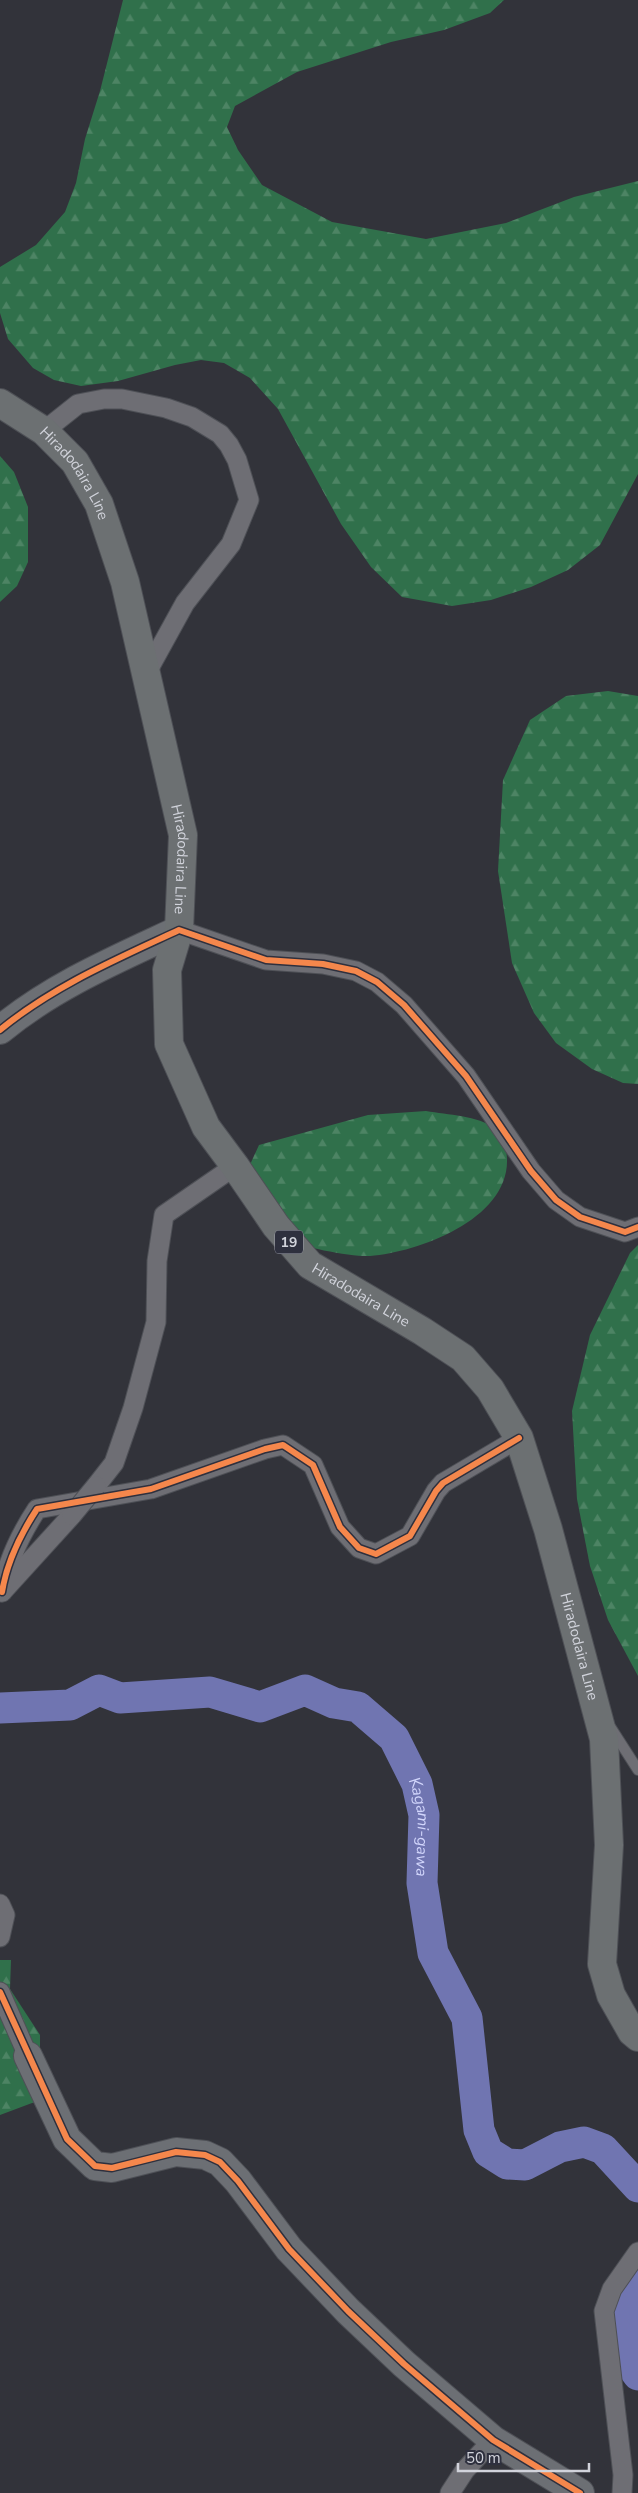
<svg xmlns="http://www.w3.org/2000/svg" width="638" height="2493" font-family="'Nunito Sans',sans-serif">
<defs>
<pattern id="forest-firs" width="22" height="20" patternUnits="userSpaceOnUse" patternTransform="scale(1.25)"><rect width="22" height="20" fill="#30704b"/><path d="M5 1l3.5 6h-7zM16 11l3.5 6h-7z" fill="#4d8464"/></pattern>
</defs>
<rect width="100%" height="100%" fill="#32333a"/>
<g fill="url(#forest-firs)">
<path d="M123,0H504L490,13L444,30L391,42L297,72L235,106L227,127L238,150L262,185L332,222L426,239L506,223L574,197L638,181V474L600,545L568,570L531,587L491,600L452,606L402,597L371,567L341,524L278,409L250,378L224,363L201,360L175,365L118,381L81,386L54,380L33,368L8,339L0,313V267L36,245L65,212L76,183L85,139L100,91Z"/>
<path d="M0,456L14,472L28,507V562L17,586L0,602Z"/>
<path d="M608,691L638,696V1084L623,1083L592,1069L556,1043L534,1013L512,963L498,871L503,780L530,720L566,696Z"/>
<path d="M426,1111C448,1115 477,1115 496,1129C507,1137 506,1147 507,1159C509,1219 419,1252 370,1256C352,1257 300,1247 285,1239C276,1234 250,1191 243,1180L259,1145L368,1115Z"/>
<path d="M638,1245V1676L608,1620L590,1566L577,1499L572,1411L590,1335L630,1253Z"/>
<path d="M0,1960H11L10,1989L40,2035V2100L0,2115Z"/>
</g>
<g fill="none" stroke-linecap="round" stroke-linejoin="round">
<g stroke="#7075b1" stroke-width="31">
<path id="s1" d="M0,1708L70,1705L99,1690L120,1698L210,1692L260,1707L305,1690L334,1703L358,1707L394,1738L417,1784L424,1815L422,1883L433,1953L467,2018L479,2130L488,2152L507,2164L525,2165L560,2147L584,2142L603,2149L638,2187"/>
<path d="M638,2279C622,2309 616,2346 638,2375"/>
</g>
<defs>
<path id="lane" d="M611,1728L638,1770"/>
<g id="street">
<path d="M44,431L78,404L104,399H122L166,408L192,417L220,434L229,445L237,460L249,500L231,544L185,603L147,672"/>
<path d="M179,930L266,960L323,964L356,971L377,982L404,1005L466,1076L531,1171L556,1200L580,1217L625,1232L638,1227"/>
<path d="M96,1486L114,1463L133,1408L156,1322L157,1261L164,1215L235,1166"/>
<path d="M2,1592C7,1561 20,1535 37,1509L151,1489L265,1449L283,1445L313,1465L340,1527L359,1548L376,1554L410,1536L436,1491L443,1483L519,1438"/>
<path d="M2,1592L72,1515"/>
<path d="M0,1904L5,1915L0,1937"/>
<path d="M0,1992L28,2056"/>
<path d="M450,2493L465,2470L493,2440"/>
<path d="M622,2493L623,2475L604,2311L612,2289L638,2252"/>
</g>
<g id="secondary">
<path d="M0,1030C53,986 117,959 179,930"/>
<path d="M28,2056L67,2139L95,2166L112,2168L176,2152L205,2155L220,2162L238,2181L289,2249L348,2311L404,2364L493,2440L580,2493"/>
</g>
<g id="primary">
<path id="s2" d="M0,403L44,431L75,462L99,504L125,582L183,835L179,930L167,970L169,1044L206,1127L235,1166L276,1226L310,1265L422,1331L463,1358L490,1389L519,1438L548,1529L604,1739L609,1845L602,1964L611,1995L632,2032L638,2037"/>
</g>
</defs>
<use href="#lane" stroke="#4e5056" stroke-width="12"/>
<use href="#street" stroke="#4e5056" stroke-width="21"/>
<use href="#secondary" stroke="#4e5056" stroke-width="30"/>
<use href="#primary" stroke="#4e5056" stroke-width="30"/>
<use href="#lane" stroke="#6e6e74" stroke-width="10"/>
<use href="#street" stroke="#6e6e74" stroke-width="19"/>
<use href="#secondary" stroke="#6c6f74" stroke-width="28"/>
<use href="#primary" stroke="#6c7072" stroke-width="28"/>
<defs>
<path id="street-bridge" d="M72,1515L96,1486"/>
</defs>
<use href="#street-bridge" stroke="#4e5056" stroke-width="21" stroke-linecap="butt"/>
<use href="#street-bridge" stroke="#6e6e74" stroke-width="19"/>
<defs>
<g id="cycleway">
<path d="M0,1030C53,986 117,959 179,930L266,960L323,964L356,971L377,982L404,1005L466,1076L531,1171L556,1200L580,1217L625,1232L638,1227"/>
<path d="M2,1592C7,1561 20,1535 37,1509L151,1489L265,1449L283,1445L313,1465L340,1527L359,1548L376,1554L410,1536L436,1491L443,1483L519,1438"/>
<path d="M0,1992L67,2139L95,2166L112,2168L176,2152L205,2155L220,2162L238,2181L289,2249L348,2311L404,2364L493,2440L580,2493"/>
</g>
</defs>
<use href="#cycleway" stroke="#2e303e" stroke-width="9"/>
<use href="#cycleway" stroke="#f5874c" stroke-width="6"/>
</g>
<g text-anchor="middle" stroke-width="4" stroke-linejoin="round" paint-order="stroke">
<rect fill="#2e303e" stroke="#a0a2ac" stroke-width="1" x="275" y="1230.5" width="28" height="23" rx="4"/>
<g font-size="14" font-weight="bold" fill="#d1d3db">
<text x="289" y="1247">19</text>
</g>
<g font-size="15" fill="#d1d3db" stroke="#2e303e">
<text dy="5" stroke="none"><textPath href="#s2" startOffset="105">Hiradodaira Line</textPath></text>
<text dy="5" stroke="none"><textPath href="#s2" startOffset="510">Hiradodaira Line</textPath></text>
<text dy="5" stroke="none"><textPath href="#s2" startOffset="1020">Hiradodaira Line</textPath></text>
<text dy="5" stroke="none"><textPath href="#s2" startOffset="1455">Hiradodaira Line</textPath></text>
</g>
<g font-size="16" font-style="italic" fill="#d1d5fb" stroke="#2e303e">
<text dy="6" stroke="none"><textPath href="#s1" startOffset="514">Kagami-gawa</textPath></text>
</g>
</g>
<path d="M458 2463v8h131v-8" fill="none" stroke="#d1d3db" stroke-width="2.5"/>
<text x="466" y="2463" font-size="15" fill="#d1d3db" stroke="#2e303e" stroke-width="4" paint-order="stroke">50 m</text>
</svg>
